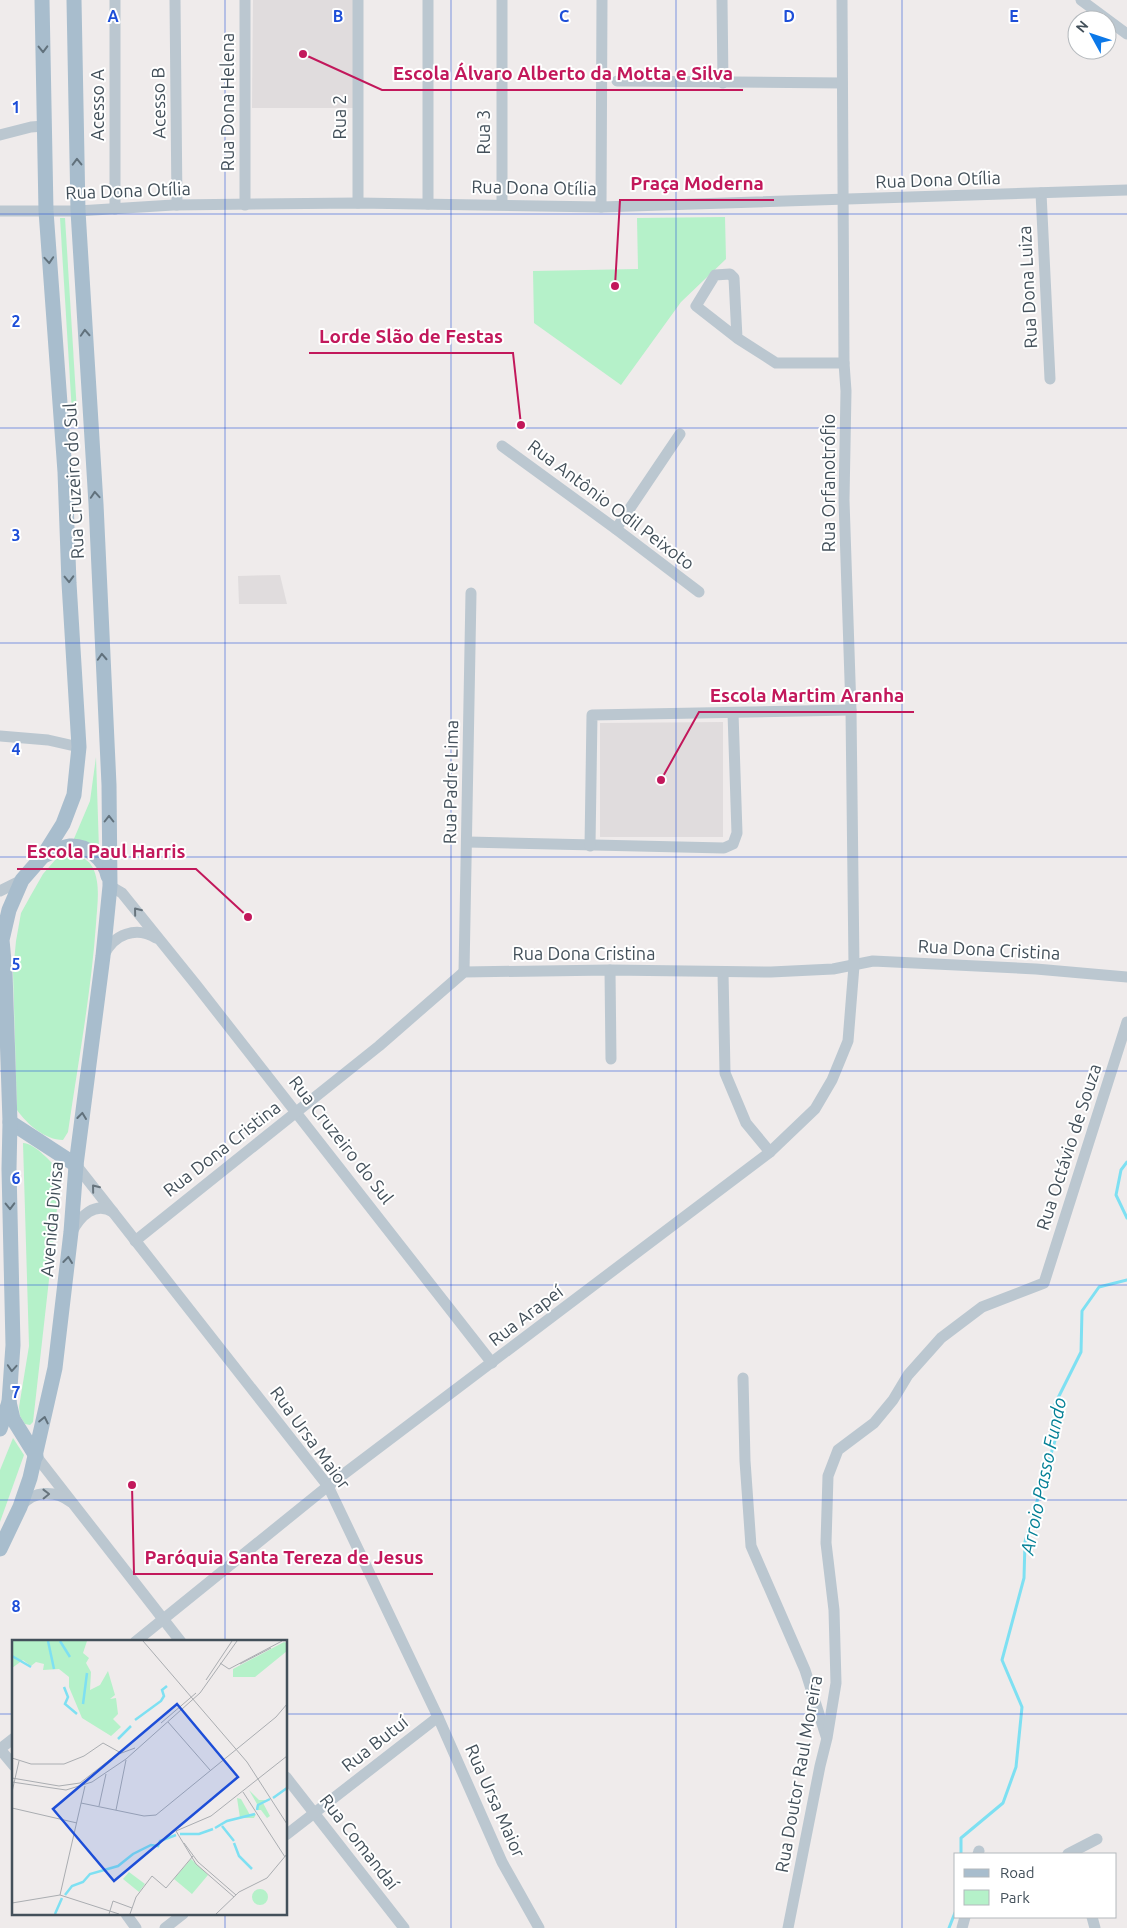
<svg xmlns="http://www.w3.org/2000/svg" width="1127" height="1928" font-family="Ubuntu,sans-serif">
<rect width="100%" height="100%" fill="#efebeb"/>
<g fill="#e0dcdd">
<path d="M253,0H354L353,108H252Z"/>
<path d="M280,575L287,604H239L238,576Z"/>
<path d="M723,722V837H600V723Z"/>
</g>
<g fill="#b5f1c9">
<path d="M725,217L726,259L681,302L621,385L534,323L533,271L638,269L637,218Z"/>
<path d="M60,218H65L77,412L72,413Z"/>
<path d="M96,757L99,849L73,841L90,801Z"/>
<path d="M63,855C75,855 87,856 93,868C101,885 97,906 96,924C91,994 78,1063 68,1132L63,1140C45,1140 27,1124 17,1110L13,972L16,941L21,913L31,895L43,874L56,859Z"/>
<path d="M23,1143C35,1143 53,1164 61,1173L33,1422L30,1425L25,1424L20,1416L19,1407L29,1346Z"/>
<path d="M13,1438L24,1455L0,1522V1470Z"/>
</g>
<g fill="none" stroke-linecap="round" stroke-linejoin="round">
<g stroke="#7ee0f2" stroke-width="3">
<path d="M1127,1162L1121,1170L1116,1195L1127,1218"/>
<path d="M961,1854V1838L1003,1803L1016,1767L1022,1707L1002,1660L1024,1578L1025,1542L1056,1437L1055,1404L1081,1352L1082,1311L1099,1287L1127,1280"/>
<path d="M949,1928L956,1910"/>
</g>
<g stroke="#bbc7d0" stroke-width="11">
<path d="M115,0V209"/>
<path d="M175,0L177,205"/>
<path d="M245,0V205"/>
<path d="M428,0V204"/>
<path d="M722,0L723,83"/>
<path d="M1081,0L1127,34"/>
<path d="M617,81L842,83"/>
<path d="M0,135L31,127L44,126"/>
<path d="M1041,193L1050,379"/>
<path d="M358,203V0"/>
<path d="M502,204V0"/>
<path d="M601,207L602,0"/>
<path d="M0,211H78L173,205L358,203L601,207L1127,190"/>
<path d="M737,338L734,278L730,274L715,275L696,306L737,338L776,363H844"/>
<path d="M502,446L616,529L699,592"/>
<path d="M616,529L680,434"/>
<path d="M0,736L48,740L79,747"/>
<path d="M468,842L724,848L733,844L737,833L733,713"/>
<path d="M590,846L592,715L851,710"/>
<path d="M110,886L122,893L197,986L492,1363"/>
<path d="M0,891L22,880"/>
<path d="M104,955C114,934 136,926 156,938"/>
<path d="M610,970L611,1059"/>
<path d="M464,972L471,593"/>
<path d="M723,972L725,1073L746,1123L770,1152"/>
<path d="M76,1165L328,1486L438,1717L502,1862L539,1928"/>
<path d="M72,1232C80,1216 95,1201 113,1212"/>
<path d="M135,1241L379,1046L464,972L610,970L771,972L833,969L873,961L1036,969L1127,977"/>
<path d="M743,1378L745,1461L751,1546L805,1670L826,1736"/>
<path d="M36,1456L181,1642"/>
<path d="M21,1506C34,1490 55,1490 71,1502"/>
<path d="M135,1642L328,1486L770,1152L815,1109L832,1080L848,1041L854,966L851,710L844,500L846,391L844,363L842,0"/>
<path d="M14,1738L0,1749L14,1766"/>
<path d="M286,1777L404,1928"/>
<path d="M286,1835L438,1717"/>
<path d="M978,1854L979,1851"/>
<path d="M1068,1854L1097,1839"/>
<path d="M126,1914L136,1928"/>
<path d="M1092,1917L1095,1928"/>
<path d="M165,1928L183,1914"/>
<path d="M788,1928L820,1766L827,1738L836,1683L834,1610L826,1543L828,1476L838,1450L874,1423L893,1400L908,1375L941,1338L982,1307L1044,1283L1127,1022"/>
<path d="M962,1928L965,1917"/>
</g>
<g stroke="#a8bdcd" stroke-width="15">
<path d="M43,856C52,853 61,847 70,846C88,845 105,860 108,876"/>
<path d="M10,1122L76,1165"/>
<path d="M9,1402L13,1419L36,1456"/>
<path d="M0,1429L9,1402L13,1345L9,1169L10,1122L5,972L2,940L9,910L22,880L43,856L63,824L74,795L79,747L69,583L65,472L46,211L42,0"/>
<path d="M0,1549L20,1507L30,1478L55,1368L71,1232L76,1165L103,956L110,886L109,785L96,504L78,211L74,0"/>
</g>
</g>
<defs><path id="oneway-chevron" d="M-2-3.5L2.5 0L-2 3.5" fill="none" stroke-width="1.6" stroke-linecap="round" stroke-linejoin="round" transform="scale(1.25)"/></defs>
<g stroke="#61717c">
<use href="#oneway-chevron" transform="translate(43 49) rotate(89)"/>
<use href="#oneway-chevron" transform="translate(77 162) rotate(-91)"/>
<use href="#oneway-chevron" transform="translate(49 260) rotate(86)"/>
<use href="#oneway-chevron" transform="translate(85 333) rotate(-93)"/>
<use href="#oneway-chevron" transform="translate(95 495) rotate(-94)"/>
<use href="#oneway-chevron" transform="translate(69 579) rotate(88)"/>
<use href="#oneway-chevron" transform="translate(102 657) rotate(-93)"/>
<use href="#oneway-chevron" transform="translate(109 819) rotate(-90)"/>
<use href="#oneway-chevron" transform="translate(82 1116) rotate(-83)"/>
<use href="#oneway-chevron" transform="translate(10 1206) rotate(89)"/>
<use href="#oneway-chevron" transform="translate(68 1260) rotate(-83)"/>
<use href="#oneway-chevron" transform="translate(12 1368) rotate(94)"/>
<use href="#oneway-chevron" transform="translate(44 1420) rotate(-78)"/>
</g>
<g stroke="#67747d">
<use href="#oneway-chevron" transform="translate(137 911) rotate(-129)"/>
<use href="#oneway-chevron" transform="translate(95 1188) rotate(-129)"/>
<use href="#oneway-chevron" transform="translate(46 1494) rotate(-1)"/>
</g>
<path fill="none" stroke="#1d4ed8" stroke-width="1" stroke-opacity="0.55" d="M225,0V1642M451,0V1928M676,0V1928M902,0V1928M0,214H1127M0,428H1127M0,643H1127M0,857H1127M0,1071H1127M0,1285H1127M0,1500H1127M0,1714H14M286,1714H1127M225,1914V1928"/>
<g text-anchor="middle" stroke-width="4" stroke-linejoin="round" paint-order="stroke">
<g font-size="18" fill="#43505a" stroke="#fff">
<text transform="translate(228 102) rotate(-90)" y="6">Rua Dona Helena</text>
<text transform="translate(159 103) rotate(-91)" y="6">Acesso B</text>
<text transform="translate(98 105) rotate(-90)" y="6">Acesso A</text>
<text transform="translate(340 117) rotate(-90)" y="6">Rua 2</text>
<text transform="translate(484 132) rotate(-90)" y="6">Rua 3</text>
<text transform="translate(938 180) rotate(-2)" y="6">Rua Dona Otília</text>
<text transform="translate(534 188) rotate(1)" y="6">Rua Dona Otília</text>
<text transform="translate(128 191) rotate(-2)" y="6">Rua Dona Otília</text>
<text transform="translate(1028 287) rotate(-93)" y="6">Rua Dona Luiza</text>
<text transform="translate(74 481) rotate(-93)" y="6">Rua Cruzeiro do Sul</text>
<text transform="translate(829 483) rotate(-90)" y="6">Rua Orfanotrófio</text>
<text transform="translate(611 505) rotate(37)" y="6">Rua Antônio Odil Peixoto</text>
<text transform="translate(451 782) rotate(-89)" y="6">Rua Padre Lima</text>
<text transform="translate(989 950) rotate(3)" y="6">Rua Dona Cristina</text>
<text x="584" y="960">Rua Dona Cristina</text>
<text transform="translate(341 1140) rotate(52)" y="6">Rua Cruzeiro do Sul</text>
<text transform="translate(1069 1147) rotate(-72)" y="6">Rua Octávio de Souza</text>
<text transform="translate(222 1149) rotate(-38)" y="6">Rua Dona Cristina</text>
<text transform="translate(52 1219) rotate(-85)" y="6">Avenida Divisa</text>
<text transform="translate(526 1316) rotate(-37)" y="6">Rua Arapeí</text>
<text transform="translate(310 1438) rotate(54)" y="6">Rua Ursa Maior</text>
<text transform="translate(375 1744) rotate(-38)" y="6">Rua Butuí</text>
<text transform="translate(799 1774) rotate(-80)" y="6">Rua Doutor Raul Moreira</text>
<text transform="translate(495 1801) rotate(66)" y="6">Rua Ursa Maior</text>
<text transform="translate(359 1842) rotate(52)" y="6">Rua Comandaí</text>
</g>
<g font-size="19" font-style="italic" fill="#048096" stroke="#fff">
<text transform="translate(1043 1476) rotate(-78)" y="7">Arroio Passo Fundo</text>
</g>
</g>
<g transform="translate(12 1640)">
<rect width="275" height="275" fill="#efebeb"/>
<path d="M0,1H75L71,13L77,18L74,23L79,32L78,50L88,45L96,31L103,55L98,59L104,58L106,74L101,79L109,87L99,96L70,78L57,47V37L47,29L31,30L32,24L24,22L19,26L11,20L0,28ZM272,2L275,3V11L243,37H221V29ZM237,150L247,160H254L251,163L258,176L255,178L249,170H244L245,164ZM225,158L229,159L238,175L244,174L242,178H228ZM179,219L196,235L180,254L162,239ZM117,232L133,244L127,252L111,239ZM240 257a8 8 0 1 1 16 0a8 8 0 1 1-16 0Z" fill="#b5f1c9"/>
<path fill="none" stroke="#7ee0f2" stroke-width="2.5" d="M36,1L42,29M48,1L58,17M0,16L19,27M52,47L56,57L53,64L65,74M71,64L75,33M123,80L149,61L152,56L150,50L155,46M106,99L119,86M261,158L275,148M245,170L246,165L258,159M210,186L222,201M203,188L215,181L243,174M168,194H187L201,189M222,203L227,216L240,229M53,255L60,246L71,242L78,234L106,226L121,214L139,205L146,206L148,201L164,195M43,274L50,258"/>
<path fill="none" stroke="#aaadb1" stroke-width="1" d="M131,1L235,122L275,184M208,23L217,29L270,1M228,24L259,8M194,40L220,1M156,82L198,130M149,83L184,53M0,118L19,124H52L72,116L91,103L109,113M0,138L47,146L68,143L104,115L123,108M0,142L54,150L80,142L114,119L188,53L225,1M0,152L7,121M231,152L273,217M69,163L132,176L144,175L264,77L275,64M87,166L94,134M0,168L65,183M104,170L114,120M172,203L186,222L224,255M48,255L73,146M222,257L184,224L164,191L199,176L275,116M0,263L48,255L107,274M97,274L101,261L120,268M118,274L124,257L140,236L154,248L181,216M204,274L227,252L255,238L275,214"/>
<path fill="#1d4ed8" fill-opacity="0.15" stroke="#1d4ed8" stroke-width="2.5" d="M165,64L226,137L102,241L41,169Z"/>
<rect width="275" height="275" fill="none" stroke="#43505a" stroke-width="2.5"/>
</g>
<g font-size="16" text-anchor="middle" font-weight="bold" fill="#1d4ed8" stroke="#fff" stroke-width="4" stroke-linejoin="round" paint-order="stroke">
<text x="113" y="22">A</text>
<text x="338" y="22">B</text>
<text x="564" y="22">C</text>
<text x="789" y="22">D</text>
<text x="1014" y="22">E</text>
<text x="16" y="113">1</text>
<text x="16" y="327">2</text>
<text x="16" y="541">3</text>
<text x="16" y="755">4</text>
<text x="16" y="970">5</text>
<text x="16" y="1184">6</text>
<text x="16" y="1398">7</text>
<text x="16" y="1612">8</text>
</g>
<path fill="none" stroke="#c2185b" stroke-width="2" d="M303 54L382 90H743M615 286L620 200H774M521 425L513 353H309M661 780L699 712H914M248 917L196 869H17M132 1485L134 1574H433"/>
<g fill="#c2185b" stroke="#fff" stroke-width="2">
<circle cx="303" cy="54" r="5"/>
<circle cx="615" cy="286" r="5"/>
<circle cx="521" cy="425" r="5"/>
<circle cx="661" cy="780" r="5"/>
<circle cx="248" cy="917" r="5"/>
<circle cx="132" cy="1485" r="5"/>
</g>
<g font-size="19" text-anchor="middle" font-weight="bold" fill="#c2185b" stroke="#fff" stroke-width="4" stroke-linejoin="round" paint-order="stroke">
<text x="563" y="80">Escola Álvaro Alberto da Motta e Silva</text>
<text x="697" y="190">Praça Moderna</text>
<text x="411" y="343">Lorde Slão de Festas</text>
<text x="807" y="702">Escola Martim Aranha</text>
<text x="106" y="858">Escola Paul Harris</text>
<text x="284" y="1564">Paróquia Santa Tereza de Jesus</text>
</g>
<rect x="954" y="1853" width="162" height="65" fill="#ffffff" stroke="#b4b9bd"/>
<rect x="964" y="1869" width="25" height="8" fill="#a8bdcd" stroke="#b4b9bd"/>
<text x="1000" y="1878" font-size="15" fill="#43505a">Road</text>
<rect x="964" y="1890" width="25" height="15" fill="#b5f1c9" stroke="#b4b9bd"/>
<text x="1000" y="1903" font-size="15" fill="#43505a">Park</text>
<g transform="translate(1092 35) rotate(310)"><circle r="24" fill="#ffffff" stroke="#b4b9bd"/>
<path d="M0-4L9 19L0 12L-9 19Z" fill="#0c78e8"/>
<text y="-8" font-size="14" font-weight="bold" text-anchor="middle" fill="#43505a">N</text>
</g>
</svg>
